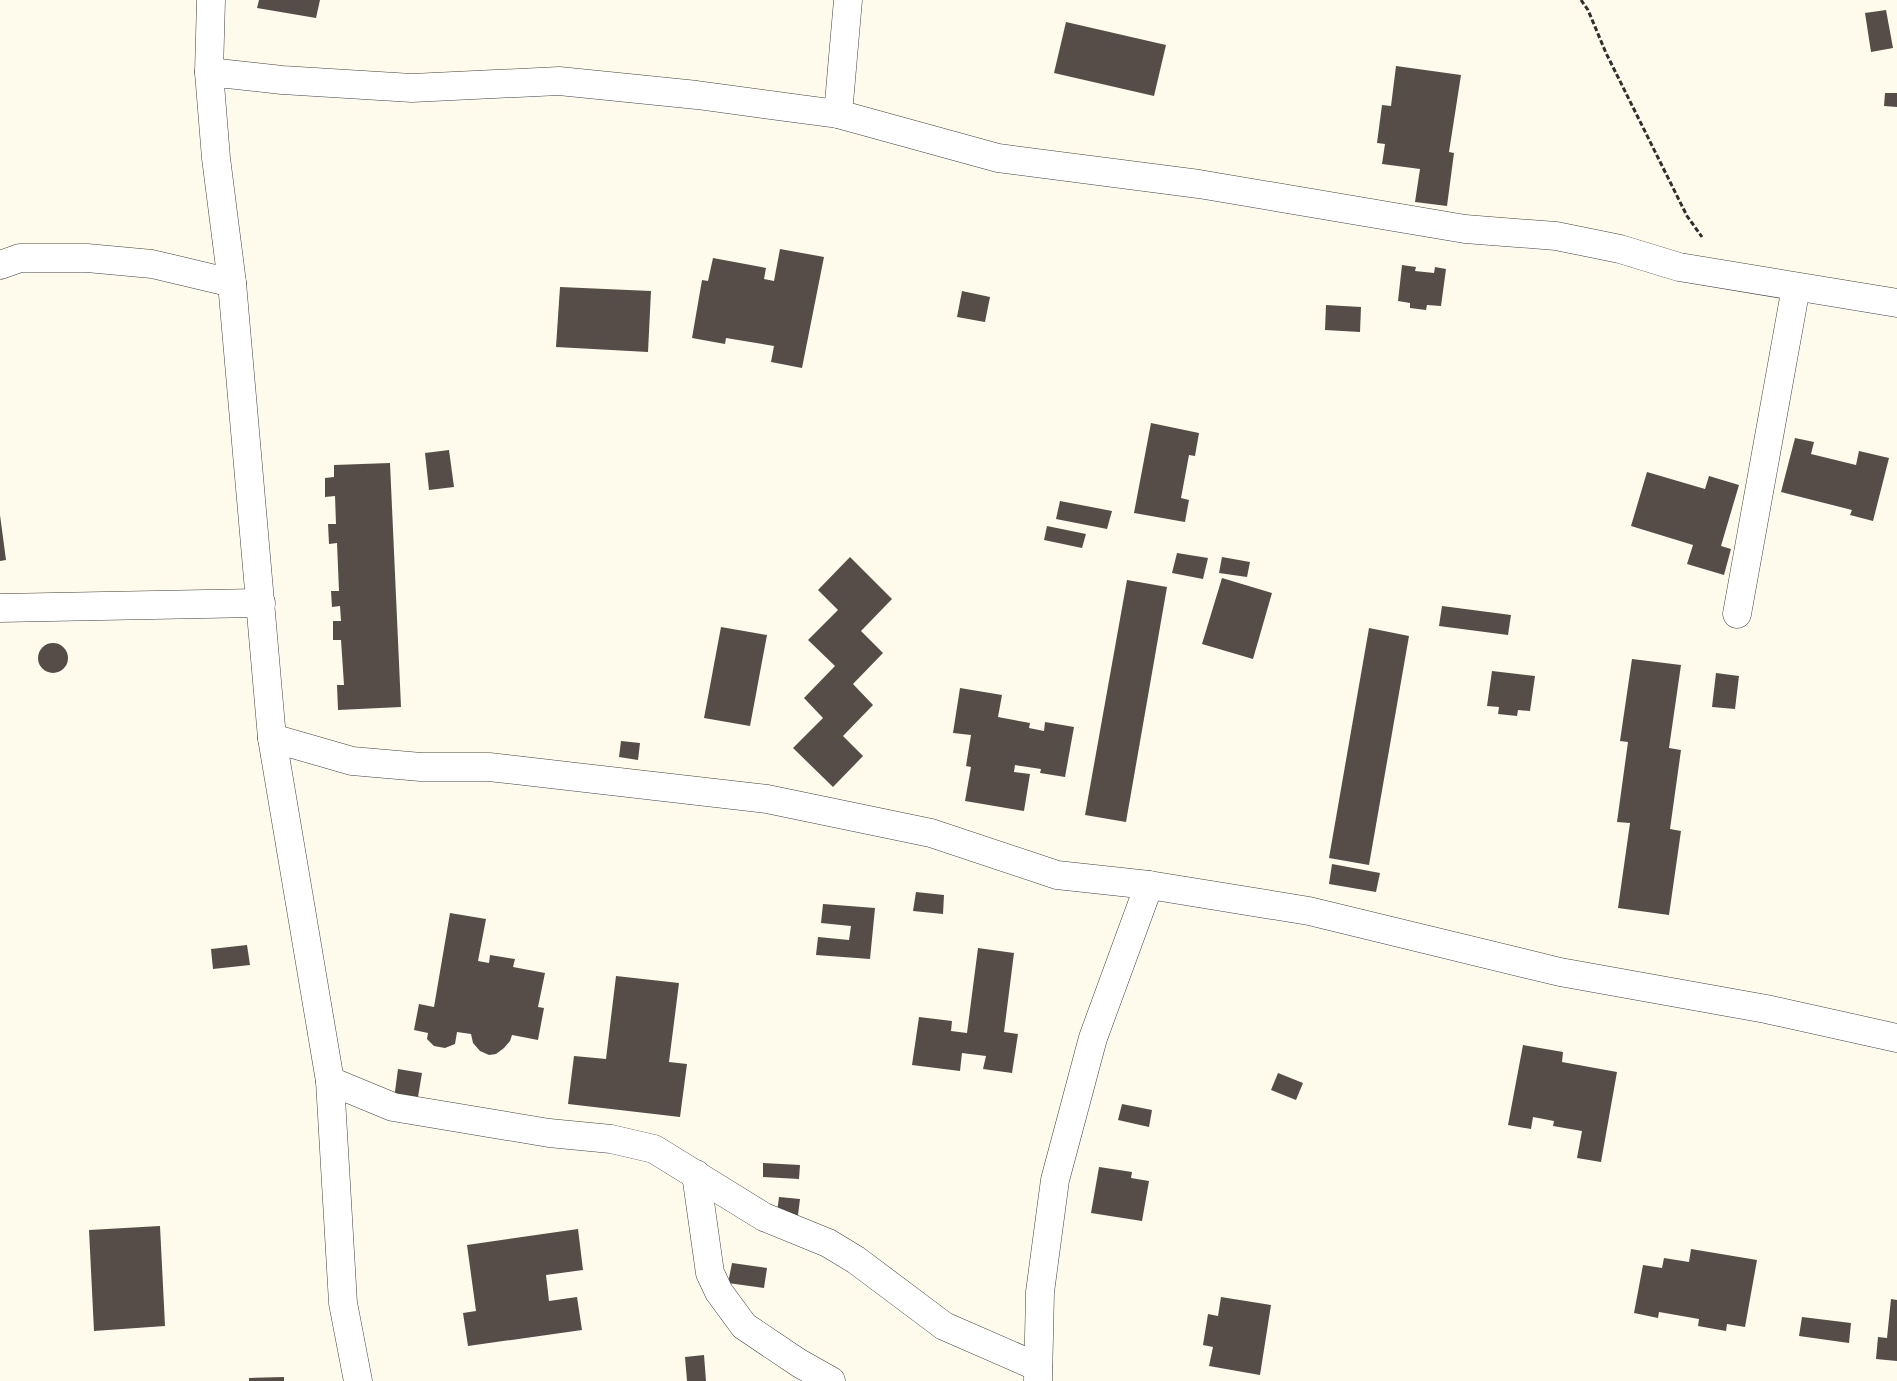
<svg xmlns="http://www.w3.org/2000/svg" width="1897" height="1381" font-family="'Libre Baskerville',serif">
<rect width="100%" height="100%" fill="#fffbec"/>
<g fill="#564d48">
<path d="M259,0H320L316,18L257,8Z"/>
<path d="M1886,10L1893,48L1871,52L1865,13Z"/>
<path d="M1066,22L1166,45L1154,96L1054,73Z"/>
<path d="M1396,66L1461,75L1449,152L1454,153L1447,206L1415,202L1420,169L1382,164L1385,144L1377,143L1382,105L1391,106Z"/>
<path d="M1885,93H1897V107L1884,106Z"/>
<path d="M780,249L824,257L802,368L771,362L774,346L726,338L725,344L692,338L702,280L708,281L713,258L766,268L764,279L774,281Z"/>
<path d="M1402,265L1416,267L1415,271L1434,273L1435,267L1446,269L1441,306L1427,305L1426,310L1410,308V303L1398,301Z"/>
<path d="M560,287L651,291L648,352L556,347Z"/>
<path d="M962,291L990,297L985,322L957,317Z"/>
<path d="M1326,305L1361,307L1360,332L1325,330Z"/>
<path d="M1151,423L1199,433L1195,456L1189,455L1181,498L1189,500L1185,522L1134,513Z"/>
<path d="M1795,438L1814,442L1811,454L1856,465L1859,451L1889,458L1873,521L1850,515L1852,510L1781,492Z"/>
<path d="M449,450L454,487L429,490L425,453Z"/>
<path d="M390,463L401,707L338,710L337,685H344L341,640H333V621H341L340,606L332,607L331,591H339L337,543L329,544L328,524H336L335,496L325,497V478L334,477V465Z"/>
<path d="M1647,472L1705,489L1709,476L1739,485L1721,546L1731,549L1724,575L1687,564L1693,545L1631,526Z"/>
<path d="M1060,501L1112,511L1107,529L1056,519Z"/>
<path d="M0,515L6,560L0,561Z"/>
<path d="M1047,526L1086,534L1082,548L1044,540Z"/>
<path d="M1177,553L1208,558L1203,579L1172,573Z"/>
<path d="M850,557L892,599L861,631L883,653L853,684L873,705L843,736L863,756L833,787L793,748L823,718L804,698L835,666L808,640L838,610L818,590Z"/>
<path d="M1222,557L1250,562L1247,577L1219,573Z"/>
<path d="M1222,578L1272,593L1253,659L1202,644Z"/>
<path d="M1127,580L1167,587L1126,822L1085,815Z"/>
<path d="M1442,606L1511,615L1508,635L1439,626Z"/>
<path d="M721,627L767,635L750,726L704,718Z"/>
<path d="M1369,628L1409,636L1369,865L1329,858Z"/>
<circle cx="53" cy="658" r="15"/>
<path d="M1632,659L1681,665L1669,748L1681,750L1670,829L1681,831L1669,915L1618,908L1630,823L1617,822L1628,742L1620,741Z"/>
<path d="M1492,671L1535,676L1530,711L1518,710L1517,716L1498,714L1499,707L1487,706Z"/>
<path d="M1716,673L1739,676L1735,709L1712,707Z"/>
<path d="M960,688L1002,695L998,717L1030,723L1029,728L1044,731L1045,722L1074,727L1065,777L1040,773L1041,769L1015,765L1014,772L1030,774L1024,811L965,801L971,767L966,766L971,735L953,733Z"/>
<path d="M621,741L640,743L638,760L619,757Z"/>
<path d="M1332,864L1380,873L1376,892L1329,884Z"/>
<path d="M916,892L944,895L943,914L913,911Z"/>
<path d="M823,904L875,908L870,959L816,955L818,937L849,940L851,926L821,923Z"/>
<path d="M450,913L486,919L478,961L489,963L490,955L515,959L513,967L545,973L538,1007L544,1008L538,1040L512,1035L510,1041L504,1048L496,1054L489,1055L480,1051L473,1043L471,1034L457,1032L455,1044L445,1048L434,1046L427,1039L428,1033L414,1030L419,1004L434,1007Z"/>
<path d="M247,945L250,965L213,969L211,949Z"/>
<path d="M978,948L1014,953L1004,1032L1018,1034L1012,1073L983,1069L986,1056L962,1053L960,1071L912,1065L919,1017L952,1021L951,1031L967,1033Z"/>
<path d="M616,976L679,983L669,1062L687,1064L680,1117L568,1104L574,1056L606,1059Z"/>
<path d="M1523,1045L1563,1052L1562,1062L1617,1072L1601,1162L1577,1158L1582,1131L1553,1126L1554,1121L1533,1117L1531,1129L1508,1125Z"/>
<path d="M398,1069L422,1073L417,1103L394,1099Z"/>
<path d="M1278,1073L1303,1083L1296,1100L1271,1090Z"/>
<path d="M1122,1104L1152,1110L1149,1127L1118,1120Z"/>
<path d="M763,1163L800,1165L799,1179L763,1177Z"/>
<path d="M1099,1167L1132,1172L1131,1178L1149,1181L1142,1221L1091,1213Z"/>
<path d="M779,1197L800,1199L797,1223L776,1220Z"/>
<path d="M160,1226L165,1326L94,1331L89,1230Z"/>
<path d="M578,1229L583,1270L546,1275L549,1301L577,1297L582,1330L468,1346L463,1313L476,1311L467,1245Z"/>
<path d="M1691,1249L1757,1260L1745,1327L1727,1324L1726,1331L1698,1326L1699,1319L1659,1312L1658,1318L1634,1313L1643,1265L1662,1268L1664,1258L1689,1262Z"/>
<path d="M732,1263L767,1268L764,1288L728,1283Z"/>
<path d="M1221,1297L1271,1305L1260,1375L1209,1366L1213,1347L1203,1345L1208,1314L1218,1316Z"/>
<path d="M1891,1299L1897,1300V1361L1876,1359L1878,1337L1887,1338Z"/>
<path d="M1802,1317L1851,1323L1849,1343L1799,1336Z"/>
<path d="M704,1355L706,1381H687L685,1357Z"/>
<path d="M284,1377V1381H249V1378Z"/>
</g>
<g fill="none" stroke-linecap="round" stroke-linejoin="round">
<defs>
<g id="minor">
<path d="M209,72L211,0"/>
<path d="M838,114L998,158L1199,184L1465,229L1556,236L1620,249L1679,267L1897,303"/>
<path d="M0,265L20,258H87L152,264L232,283"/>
<path d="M0,608L261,603"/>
<path d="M1737,614L1796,287"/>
<path d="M272,738L352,761L421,767H489L767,799L931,833L1057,875L1149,885L1309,911L1560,972L1766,1009L1897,1038"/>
<path d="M330,1081L393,1107L549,1133L611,1139L654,1149L764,1217L828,1243L856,1260L944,1326L1038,1367"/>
<path d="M696,1174L710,1273L719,1292L744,1326L799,1363L831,1381"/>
<path d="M358,1381L343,1303L330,1081L272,738L232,283L216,158L209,72L282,80L412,88L559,81L697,95L838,114L848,0"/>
<path d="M1038,1381L1040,1292L1055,1180L1093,1038L1149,885"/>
</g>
</defs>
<use href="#minor" stroke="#404040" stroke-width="29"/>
<path stroke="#2f2f2f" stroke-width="3" stroke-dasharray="5 2.5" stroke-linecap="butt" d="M1581,0L1588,10L1606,53L1687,216L1702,237"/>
<use href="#minor" stroke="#fff" stroke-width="28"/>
</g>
</svg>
